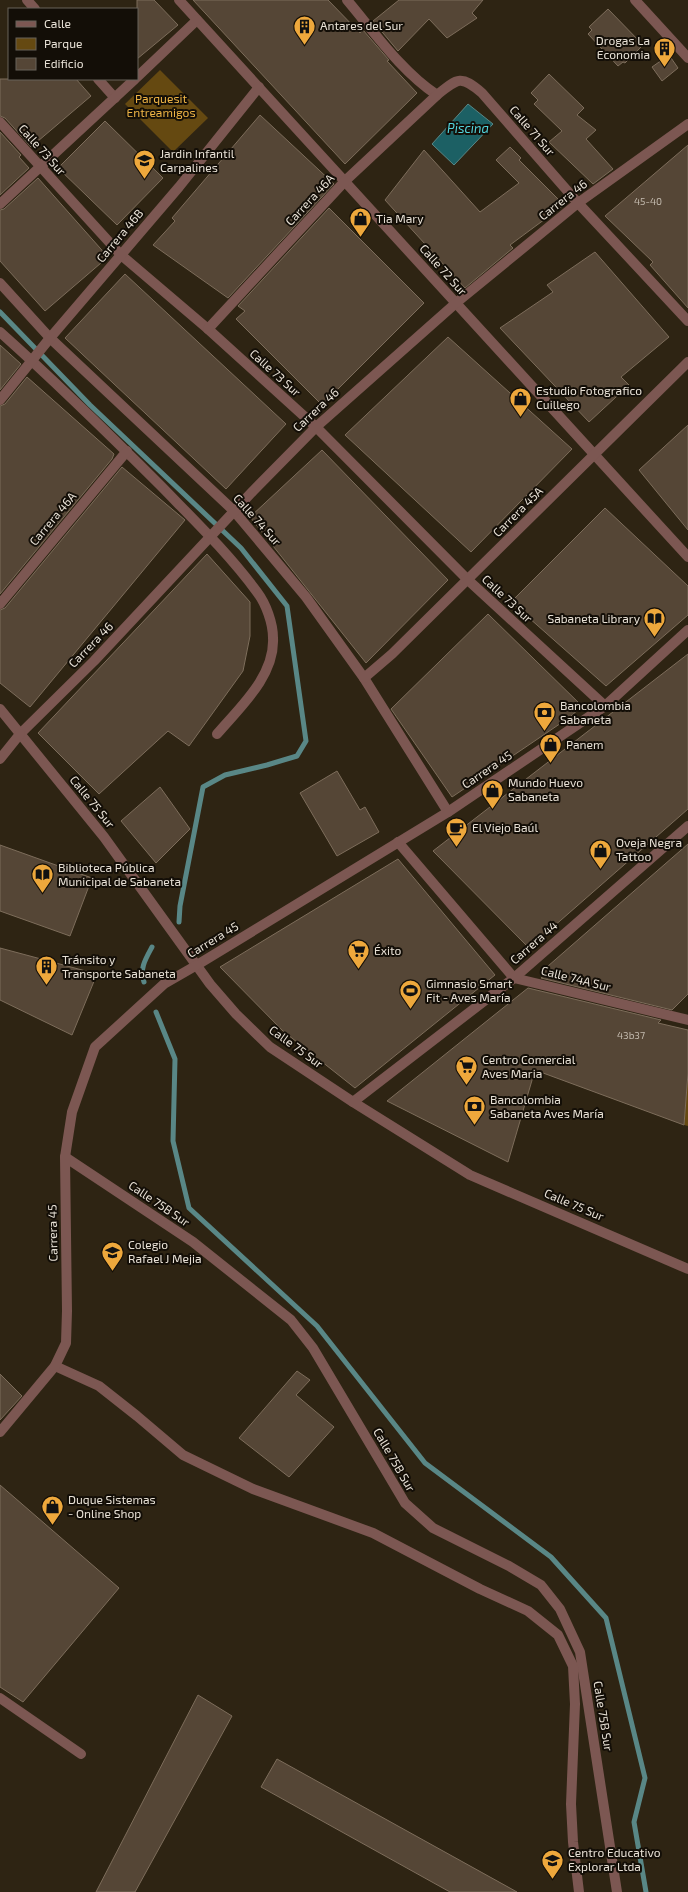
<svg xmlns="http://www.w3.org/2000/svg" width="688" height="1892" font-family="'Exo 2',sans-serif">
<rect width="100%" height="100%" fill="#2e2413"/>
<g fill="#654911">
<path d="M160,70L208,118L173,152L125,104Z"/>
<path d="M688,1073V1126L684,1125Z"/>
</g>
<path fill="#1c6064" stroke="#598786" d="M468,104L493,124L454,165L432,144Z"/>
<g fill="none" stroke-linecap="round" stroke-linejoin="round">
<g stroke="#598786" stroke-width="5">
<path d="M0,312L90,405L241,548L287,606L306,741L297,756L267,765L225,775L203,787L180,906L179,922"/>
<path d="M144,982C139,969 146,958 152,947"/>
<path d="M156,1012L175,1059L173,1141L189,1208L317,1326L425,1463L551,1557L606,1618L645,1778L634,1822L646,1892"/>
</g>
</g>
<g fill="#554636" stroke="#7d6d5b">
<path d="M137,0H154L178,25L137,59Z"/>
<path d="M193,0H328L360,33L363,30L389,60L387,61L417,93L345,164Z"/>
<path d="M399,0H483L472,13L477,18L447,38L429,19L398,51L373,21Z"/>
<path d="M608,9L643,45L625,63L623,62L618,66L588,34L592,30L589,27Z"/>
<path d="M669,55L678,68L662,81L652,67Z"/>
<path d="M549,74L584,108L577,115L596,130L586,139L613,169L593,184L549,142L562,131L534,104L538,100L531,93Z"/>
<path d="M0,79H76L91,96L31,147L5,118L0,116Z"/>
<path d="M260,115L334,184L228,298L153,245L175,221L172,218Z"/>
<path d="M105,121L163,178L117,225L58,168Z"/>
<path d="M0,132L21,155L19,157L29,168L0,195Z"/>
<path d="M688,145V308L650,265L653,262L605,216Z"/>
<path d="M510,147L521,158L519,160L564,205L510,245L513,248L465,288L385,200L424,150L480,212L519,183L496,160Z"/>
<path d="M38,178L108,257L45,311L0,261V210L4,209Z"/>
<path d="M329,208L424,303L322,405L236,319L245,311L238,306Z"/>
<path d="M595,252L669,337L621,377L629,385L589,422L500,328L553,292L547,285Z"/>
<path d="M125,274L286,424L226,489L65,338Z"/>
<path d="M448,337L572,449L471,552L345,435Z"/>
<path d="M0,345L21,364L0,390Z"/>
<path d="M27,377L114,454L112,459L0,594V406L5,404Z"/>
<path d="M688,425V530L639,470Z"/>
<path d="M322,450L448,580L366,663L250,517Z"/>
<path d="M122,467L185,520L30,707L0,683V610L5,608Z"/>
<path d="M605,508L688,586V615L606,686L511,602Z"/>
<path d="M207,554L250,602V636L243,671L189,746L168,731L99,794L38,733Z"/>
<path d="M488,614L582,706L570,717L452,797L391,709Z"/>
<path d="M688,654V809L529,948L433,851Z"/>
<path d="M337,771L360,810L365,807L379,832L337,856L300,793Z"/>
<path d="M160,787L190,829L156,863L121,821Z"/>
<path d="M688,844V994L672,1010L541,978L545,975L540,973Z"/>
<path d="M0,845L92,878L70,936L0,911Z"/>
<path d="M398,859L495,975L355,1088L283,1031L220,967Z"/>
<path d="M0,948L97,974L72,1035L0,1000Z"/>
<path d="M528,988L661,1020L658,1023L688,1030V1073L684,1125L535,1070L508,1162L387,1101Z"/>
<path d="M297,1371L310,1380L296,1395L334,1427L289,1477L239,1438Z"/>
<path d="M0,1374L22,1396L0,1420Z"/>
<path d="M0,1485L119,1588L23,1702L0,1687Z"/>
<path d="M198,1695L232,1716L135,1892H96Z"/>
<path d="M277,1759L517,1892H450L261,1787Z"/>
</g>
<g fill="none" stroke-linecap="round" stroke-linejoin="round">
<path stroke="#7c5752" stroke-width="10" d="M364,678L448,812"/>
<g stroke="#7c5752" stroke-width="10">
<path d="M27,0L35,9"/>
<path d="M179,0L688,557"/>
<path d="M347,0C374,32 402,72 437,95"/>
<path d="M635,0L688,58"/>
<path d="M137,77L197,20"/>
<path d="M98,79L115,98"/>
<path d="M0,122L121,255L208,329L316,427L468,580L605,706"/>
<path d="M0,204L135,79"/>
<path d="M0,283L50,338L234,511L306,597L364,678L392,654L688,362"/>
<path d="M208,329L345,181L437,95C458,78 461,75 482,93L578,203L688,321"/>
<path d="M0,332C56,382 109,434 162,487C195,521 229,554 257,592C266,604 273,623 273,638C275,676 240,707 217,734"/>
<path d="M0,400L50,338L179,187L259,87"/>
<path d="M0,604L127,451"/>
<path d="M20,734L94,661L253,491L316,427L456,303L578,203L688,124"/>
<path d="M398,842L514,978L688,1020"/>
<path d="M197,965L448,812L605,706L688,630"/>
<path d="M353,1102L514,978L688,826"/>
<path d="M65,1157L193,1242L291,1320L313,1348L405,1503L433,1528L509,1566L541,1585L560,1609L580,1652L617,1892"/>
<path d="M55,1366L99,1386L137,1416L183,1455L253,1489L373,1533L480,1589L528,1611L558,1635L573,1666L575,1704L571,1804L573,1842L579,1892"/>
<path d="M0,1698L81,1754"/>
</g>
<g stroke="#7c5752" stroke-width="10">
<path d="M0,709L104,837L210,984L236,1014L270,1047L353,1102L470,1175L688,1269"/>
<path d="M0,759L20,734"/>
<path d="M0,1432L55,1366L66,1343L67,1311L65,1157L72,1112L95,1047L164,984L197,965"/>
</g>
</g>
<defs>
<symbol id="building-pin" viewBox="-11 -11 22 30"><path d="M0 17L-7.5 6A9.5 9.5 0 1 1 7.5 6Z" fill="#eea83c" stroke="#130e07"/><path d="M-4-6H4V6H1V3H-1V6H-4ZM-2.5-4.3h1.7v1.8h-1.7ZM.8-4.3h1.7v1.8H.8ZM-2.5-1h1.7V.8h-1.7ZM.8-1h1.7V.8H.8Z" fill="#111"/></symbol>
<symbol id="school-pin" viewBox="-11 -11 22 30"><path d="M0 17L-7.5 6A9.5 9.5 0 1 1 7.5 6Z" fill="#eea83c" stroke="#130e07"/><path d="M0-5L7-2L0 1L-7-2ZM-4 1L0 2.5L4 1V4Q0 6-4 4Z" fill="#111"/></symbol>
<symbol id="shop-pin" viewBox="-11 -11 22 30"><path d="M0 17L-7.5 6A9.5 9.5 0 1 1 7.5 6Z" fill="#eea83c" stroke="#130e07"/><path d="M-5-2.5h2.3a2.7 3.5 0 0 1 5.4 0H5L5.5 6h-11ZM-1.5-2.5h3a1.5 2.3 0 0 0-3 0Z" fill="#111"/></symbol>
<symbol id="library-pin" viewBox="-11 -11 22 30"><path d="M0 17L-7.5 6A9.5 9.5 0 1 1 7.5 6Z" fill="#eea83c" stroke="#130e07"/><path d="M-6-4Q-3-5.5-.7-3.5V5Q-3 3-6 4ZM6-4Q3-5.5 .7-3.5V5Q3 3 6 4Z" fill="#111"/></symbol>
<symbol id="bank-pin" viewBox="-11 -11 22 30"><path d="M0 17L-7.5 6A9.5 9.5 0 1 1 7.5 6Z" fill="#eea83c" stroke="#130e07"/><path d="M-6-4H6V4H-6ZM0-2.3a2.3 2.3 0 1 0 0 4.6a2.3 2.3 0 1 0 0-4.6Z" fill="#111"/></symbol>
<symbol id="cafe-pin" viewBox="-11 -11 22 30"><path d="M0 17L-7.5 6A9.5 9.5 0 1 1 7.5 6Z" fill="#eea83c" stroke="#130e07"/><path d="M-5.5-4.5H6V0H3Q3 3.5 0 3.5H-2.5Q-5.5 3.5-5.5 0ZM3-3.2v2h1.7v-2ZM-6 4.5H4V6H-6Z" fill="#111"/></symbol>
<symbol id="supermarket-pin" viewBox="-11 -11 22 30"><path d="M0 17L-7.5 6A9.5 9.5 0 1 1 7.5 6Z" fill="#eea83c" stroke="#130e07"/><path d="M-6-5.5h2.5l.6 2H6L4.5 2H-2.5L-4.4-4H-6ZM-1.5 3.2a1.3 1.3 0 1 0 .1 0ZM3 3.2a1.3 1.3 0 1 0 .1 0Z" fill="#111"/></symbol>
<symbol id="stadium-pin" viewBox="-11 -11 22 30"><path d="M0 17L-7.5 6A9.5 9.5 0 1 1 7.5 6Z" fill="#eea83c" stroke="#130e07"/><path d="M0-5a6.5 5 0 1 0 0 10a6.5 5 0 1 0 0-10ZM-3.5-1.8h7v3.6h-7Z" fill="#111"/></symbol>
</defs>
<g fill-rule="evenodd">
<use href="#building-pin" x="292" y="14" width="25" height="34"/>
<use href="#building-pin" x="652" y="36" width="25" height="34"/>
<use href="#school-pin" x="132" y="148" width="25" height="34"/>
<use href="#shop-pin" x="348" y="206" width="25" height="34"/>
<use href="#shop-pin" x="508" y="386" width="25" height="34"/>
<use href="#library-pin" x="642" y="606" width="25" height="34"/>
<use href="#bank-pin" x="532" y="700" width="25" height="34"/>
<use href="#shop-pin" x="538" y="732" width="25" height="34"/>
<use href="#shop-pin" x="480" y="778" width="25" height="34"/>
<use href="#cafe-pin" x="444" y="816" width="25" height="34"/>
<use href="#shop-pin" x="588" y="838" width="25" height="34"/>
<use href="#library-pin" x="30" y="862" width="25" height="34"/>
<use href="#supermarket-pin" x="346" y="938" width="25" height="34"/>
<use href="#building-pin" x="34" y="954" width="25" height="34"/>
<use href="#stadium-pin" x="398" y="978" width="25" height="34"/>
<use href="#supermarket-pin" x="454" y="1054" width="25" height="34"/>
<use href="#bank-pin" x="462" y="1094" width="25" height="34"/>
<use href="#school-pin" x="100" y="1240" width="25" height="34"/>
<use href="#shop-pin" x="40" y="1494" width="25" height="34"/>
<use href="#school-pin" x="540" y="1848" width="25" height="34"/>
</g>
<g text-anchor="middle" stroke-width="4" stroke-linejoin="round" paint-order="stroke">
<g font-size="10" fill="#c3baae">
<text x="648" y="205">45-40</text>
<text x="631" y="1039">43b37</text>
</g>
<g font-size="12" fill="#e8e1d6" stroke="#130e07" text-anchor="start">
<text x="320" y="30">Antares del Sur</text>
<text x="650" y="45" text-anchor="end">Drogas La<tspan x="650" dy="14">Economia</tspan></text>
<text x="160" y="158">Jardin Infantil<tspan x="160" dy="14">Carpalines</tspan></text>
<text x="376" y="223">Tia Mary</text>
<text x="536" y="395">Estudio Fotografico<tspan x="536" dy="14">Cuillego</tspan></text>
<text x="640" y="623" text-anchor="end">Sabaneta Library</text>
<text x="560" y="710">Bancolombia<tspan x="560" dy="14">Sabaneta</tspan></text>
<text x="566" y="749">Panem</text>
<text x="508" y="787">Mundo Huevo<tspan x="508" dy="14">Sabaneta</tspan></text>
<text x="472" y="832">El Viejo Baúl</text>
<text x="616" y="847">Oveja Negra<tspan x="616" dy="14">Tattoo</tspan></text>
<text x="58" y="872">Biblioteca Pública<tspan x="58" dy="14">Municipal de Sabaneta</tspan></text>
<text x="374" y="955">Éxito</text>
<text x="62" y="964">Tránsito y<tspan x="62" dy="14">Transporte Sabaneta</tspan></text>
<text x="426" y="988">Gimnasio Smart<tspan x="426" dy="14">Fit - Aves María</tspan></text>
<text x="482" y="1064">Centro Comercial<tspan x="482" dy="14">Aves Maria</tspan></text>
<text x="490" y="1104">Bancolombia<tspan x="490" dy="14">Sabaneta Aves María</tspan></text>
<text x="128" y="1249">Colegio<tspan x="128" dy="14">Rafael J Mejia</tspan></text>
<text x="68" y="1504">Duque Sistemas<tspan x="68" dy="14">- Online Shop</tspan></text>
<text x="568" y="1857">Centro Educativo<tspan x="568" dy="14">Explorar Ltda</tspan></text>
</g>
<g font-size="12" fill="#efb546" stroke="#130e07">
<text x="161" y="103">Parquesit<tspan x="161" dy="14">Entreamigos</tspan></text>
</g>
<g font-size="12" fill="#e8e1d6" stroke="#130e07">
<text transform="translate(532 131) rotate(49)" y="4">Calle 71 Sur</text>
<text transform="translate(42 150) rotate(48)" y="4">Calle 73 Sur</text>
<text transform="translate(310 200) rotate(-47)" y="4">Carrera 46A</text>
<text transform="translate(563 200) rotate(-38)" y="4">Carrera 46</text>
<text transform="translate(120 236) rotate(-50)" y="4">Carrera 46B</text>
<text transform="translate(443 270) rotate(48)" y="4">Calle 72 Sur</text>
<text transform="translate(275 373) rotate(42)" y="4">Calle 73 Sur</text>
<text transform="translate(316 410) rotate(-43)" y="4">Carrera 46</text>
<text transform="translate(518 512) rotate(-45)" y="4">Carrera 45A</text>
<text transform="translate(53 519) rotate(-50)" y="4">Carrera 46A</text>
<text transform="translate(257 520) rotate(48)" y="4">Calle 74 Sur</text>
<text transform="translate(507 599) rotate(43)" y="4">Calle 73 Sur</text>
<text transform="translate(91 645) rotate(-46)" y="4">Carrera 46</text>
<text transform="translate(487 770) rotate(-34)" y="4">Carrera 45</text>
<text transform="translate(92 802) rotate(51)" y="4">Calle 75 Sur</text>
<text transform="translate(213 940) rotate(-31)" y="4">Carrera 45</text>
<text transform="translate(534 943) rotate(-41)" y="4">Carrera 44</text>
<text transform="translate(576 979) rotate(14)" y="4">Calle 74A Sur</text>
<text transform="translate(296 1047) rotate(36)" y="4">Calle 75 Sur</text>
<text transform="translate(159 1204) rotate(34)" y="4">Calle 75B Sur</text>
<text transform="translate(574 1205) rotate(23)" y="4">Calle 75 Sur</text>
<text transform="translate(53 1233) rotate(-91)" y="4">Carrera 45</text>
<text transform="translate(394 1460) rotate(60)" y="4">Calle 75B Sur</text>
<text transform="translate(603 1716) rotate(81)" y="4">Calle 75B Sur</text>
</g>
<g font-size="13" font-style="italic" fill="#53d4dc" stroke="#130e07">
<text x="468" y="133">Piscina</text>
</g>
</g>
<rect x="8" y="8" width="130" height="72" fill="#130e07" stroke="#68625a"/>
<rect x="16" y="21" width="20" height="6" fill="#7c5752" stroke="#68625a"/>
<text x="44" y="28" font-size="12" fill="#e8e1d6">Calle</text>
<rect x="16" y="38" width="20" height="12" fill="#654911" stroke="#68625a"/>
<text x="44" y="48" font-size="12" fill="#e8e1d6">Parque</text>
<rect x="16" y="58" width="20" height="12" fill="#554636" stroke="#68625a"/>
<text x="44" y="68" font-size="12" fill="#e8e1d6">Edificio</text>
</svg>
